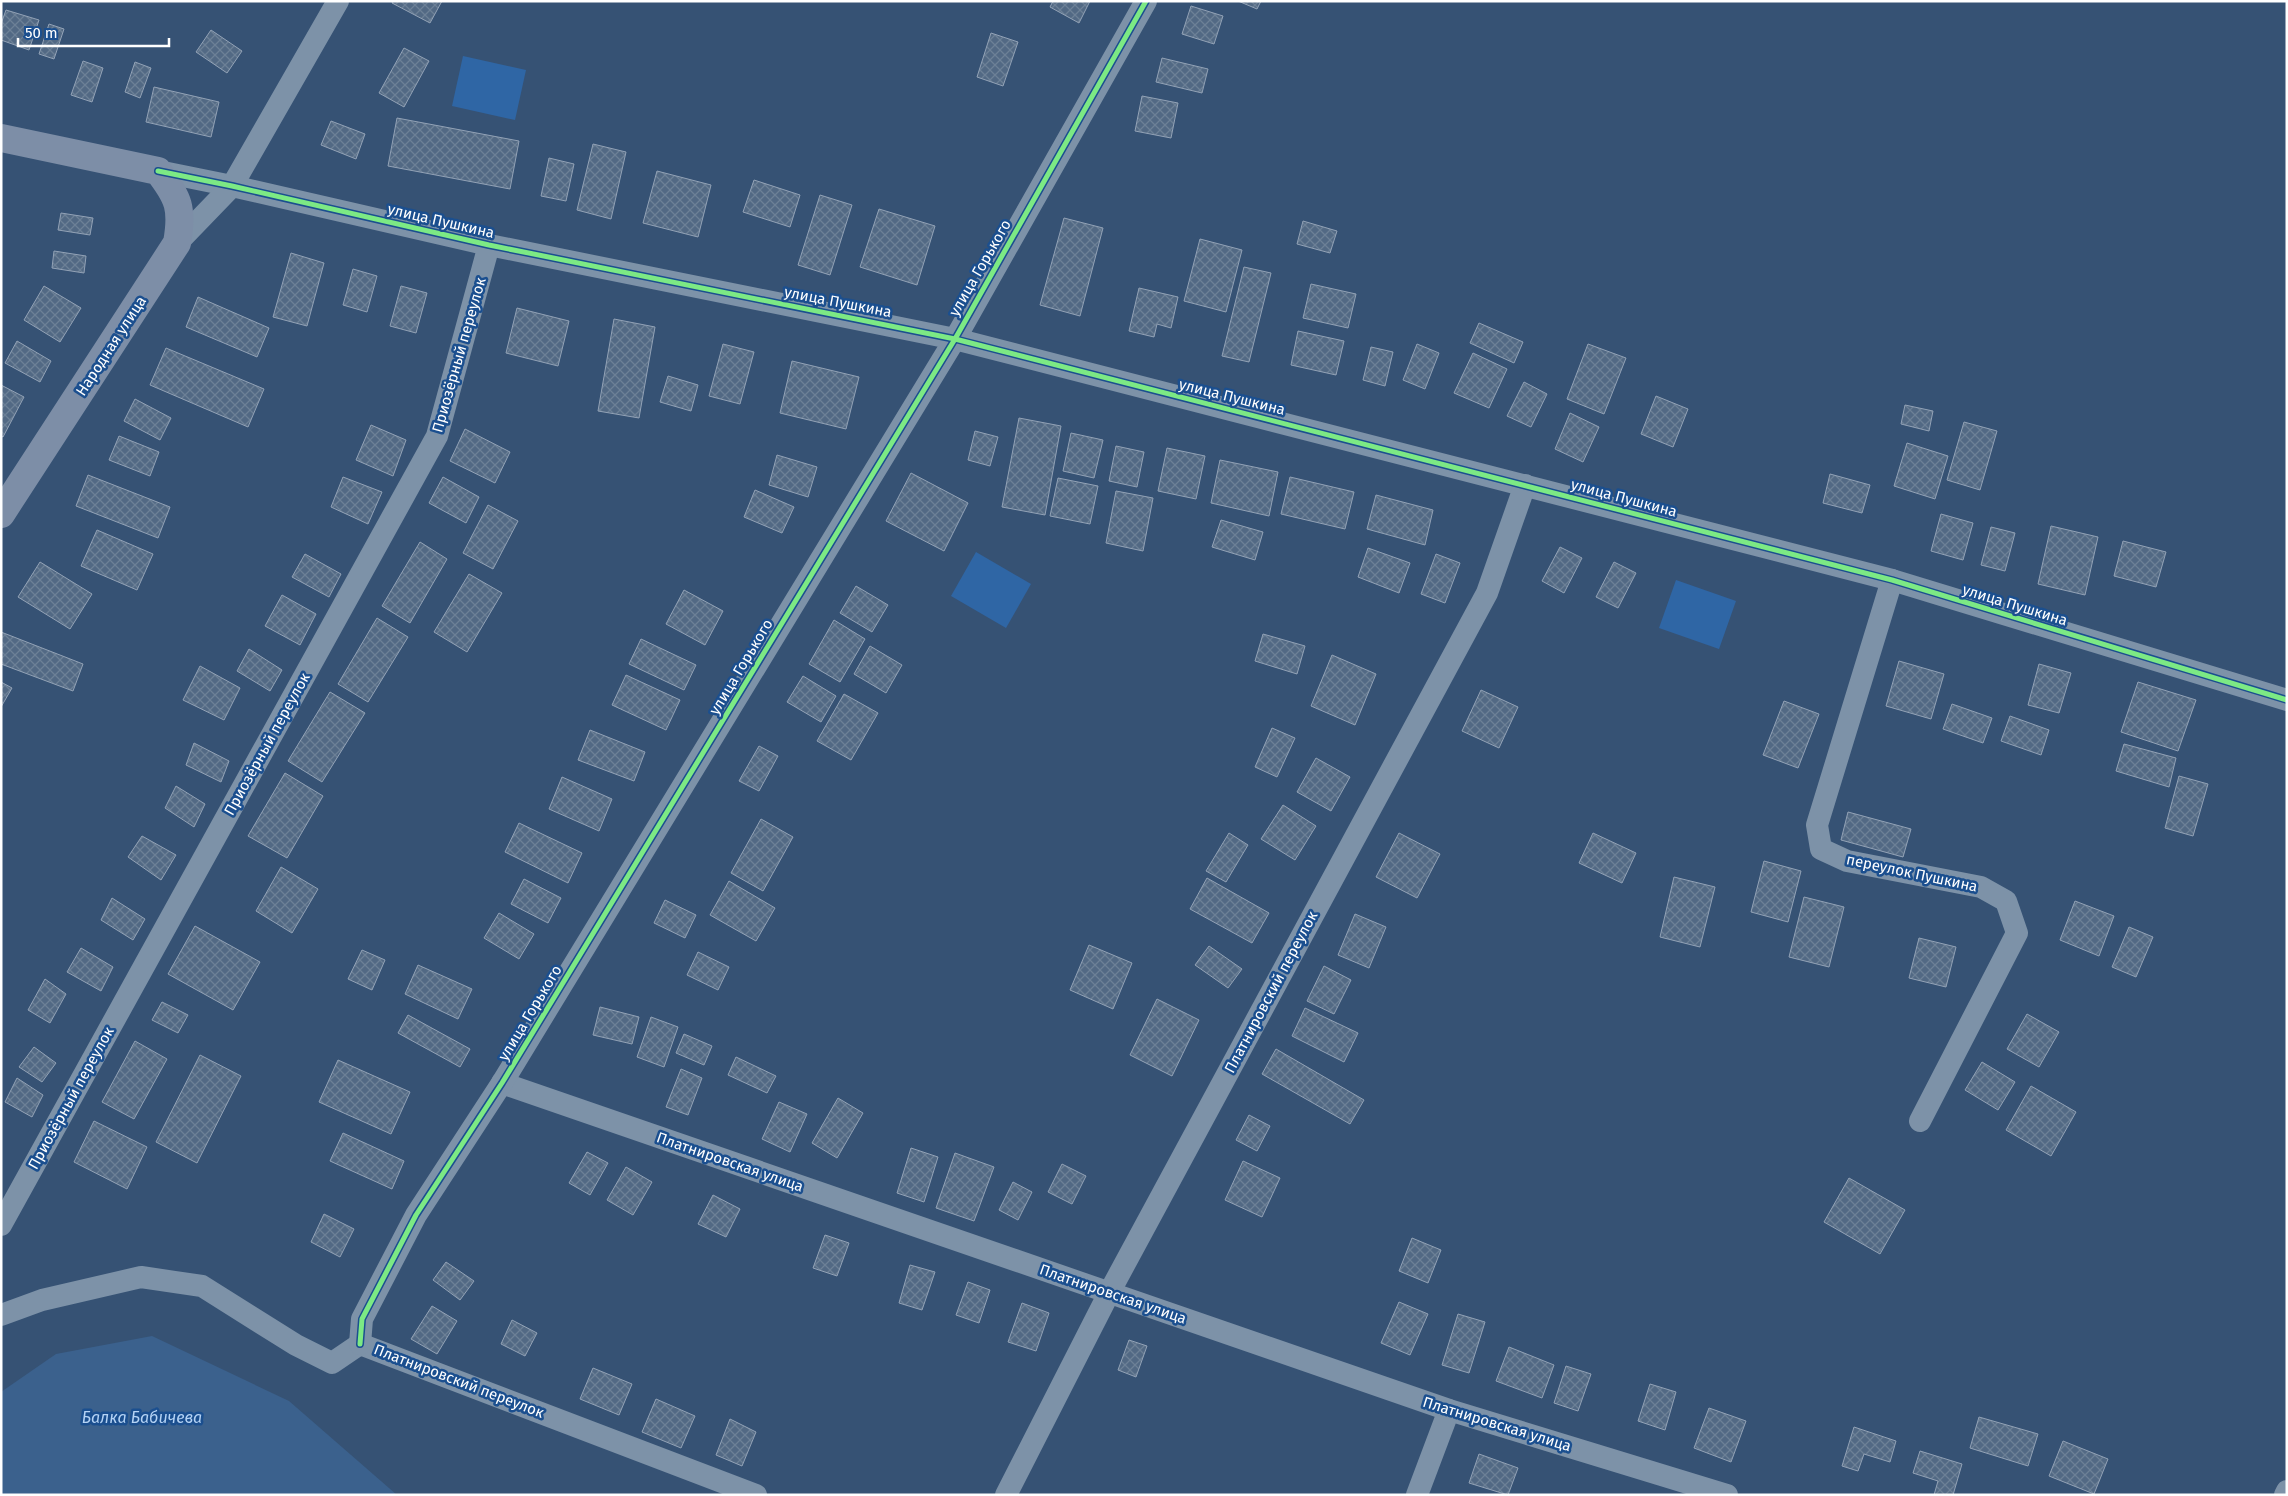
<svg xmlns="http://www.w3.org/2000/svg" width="2288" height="1496" font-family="'Fira Sans',sans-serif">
<defs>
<pattern id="building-cross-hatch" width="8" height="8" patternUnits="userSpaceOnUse" patternTransform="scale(1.25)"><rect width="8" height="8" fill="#526984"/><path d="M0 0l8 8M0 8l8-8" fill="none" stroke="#6c8096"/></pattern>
</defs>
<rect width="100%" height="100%" fill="#365274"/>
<g fill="#2f66a5">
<path d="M463,56L526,70L515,120L452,106Z"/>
<path d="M976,552L1031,584L1006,628L951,596Z"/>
<path d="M1676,580L1736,601L1719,649L1659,628Z"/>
</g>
<path fill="#3b618d" d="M152,1336L289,1401L397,1495H1V1392L56,1354Z"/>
<g fill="url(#building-cross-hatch)" stroke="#92a2b6">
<path d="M393,1H442L430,23L392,3Z"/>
<path d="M1053,1H1090L1079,23L1050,7Z"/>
<path d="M1238,1H1261L1257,9Z"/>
<path d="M1191,6L1223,16L1214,44L1182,34Z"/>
<path d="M6,10L39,20L29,50L1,40V24Z"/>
<path d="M49,24L64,29L54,59L39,54Z"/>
<path d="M211,30L242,51L227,73L196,52Z"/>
<path d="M991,33L1018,42L1003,86L977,77Z"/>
<path d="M404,48L429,61L404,107L379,93Z"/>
<path d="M1162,58L1208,69L1202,93L1156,82Z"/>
<path d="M83,61L103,68L92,102L71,95Z"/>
<path d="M135,62L151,68L140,98L125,92Z"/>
<path d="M154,87L219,102L211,137L146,122Z"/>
<path d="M1142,96L1178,103L1171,138L1135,131Z"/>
<path d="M397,118L519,141L510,189L388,166Z"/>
<path d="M331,121L365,134L356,159L321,145Z"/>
<path d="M593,144L626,152L611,219L577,210Z"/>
<path d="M549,158L574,164L566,201L541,196Z"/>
<path d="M657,171L711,185L698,237L643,223Z"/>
<path d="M754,180L800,195L790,227L743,212Z"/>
<path d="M820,195L852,205L830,275L798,265Z"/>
<path d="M879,209L935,226L917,285L860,267Z"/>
<path d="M61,213L93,218L90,235L58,230Z"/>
<path d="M1064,218L1103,228L1080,316L1040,305Z"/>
<path d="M1303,221L1337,231L1330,253L1297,244Z"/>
<path d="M1200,239L1242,250L1226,312L1184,301Z"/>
<path d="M54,251L86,256L84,273L52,268Z"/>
<path d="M291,253L324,263L307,326L273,317Z"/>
<path d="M1244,267L1271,273L1249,362L1222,356Z"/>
<path d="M353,269L377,276L367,312L343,305Z"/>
<path d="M1311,284L1356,294L1348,328L1303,318Z"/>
<path d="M44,286L81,308L60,342L24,320Z"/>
<path d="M401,286L427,293L416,333L390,326Z"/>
<path d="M1139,288L1178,297L1171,328L1157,324L1154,337L1129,331Z"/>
<path d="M198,297L269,328L257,357L186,327Z"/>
<path d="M517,308L569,321L558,366L506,353Z"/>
<path d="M614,319L655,327L639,418L598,411Z"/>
<path d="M1479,323L1523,342L1514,363L1470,343Z"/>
<path d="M1298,331L1344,341L1336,375L1291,365Z"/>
<path d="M17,341L51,361L40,382L5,363Z"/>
<path d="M723,344L754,352L740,404L709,396Z"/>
<path d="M1417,344L1439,353L1425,389L1403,380Z"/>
<path d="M1588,344L1626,358L1604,414L1567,399Z"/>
<path d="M1371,347L1393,352L1385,386L1363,380Z"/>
<path d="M166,348L264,389L248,427L150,385Z"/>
<path d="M1473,353L1507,369L1489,408L1454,393Z"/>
<path d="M792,361L859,377L846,429L780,413Z"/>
<path d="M668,376L698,385L691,411L660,402Z"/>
<path d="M1524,382L1547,394L1531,427L1507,416Z"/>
<path d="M1,385L24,397L3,437L1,436Z"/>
<path d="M1656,396L1688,409L1673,447L1641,434Z"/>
<path d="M135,399L171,418L160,440L124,421Z"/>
<path d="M1905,405L1933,411L1929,431L1901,424Z"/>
<path d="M1570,413L1599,427L1583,462L1555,449Z"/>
<path d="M1019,418L1061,426L1045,515L1002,507Z"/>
<path d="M1964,422L1997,431L1980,490L1947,480Z"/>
<path d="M371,425L406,440L393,476L356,460Z"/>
<path d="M465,429L510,452L495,483L450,461Z"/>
<path d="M975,431L998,437L990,466L968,460Z"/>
<path d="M1071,433L1103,440L1094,478L1063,471Z"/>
<path d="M119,436L159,452L150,476L109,460Z"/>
<path d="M1907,443L1948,456L1935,499L1894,486Z"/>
<path d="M1116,446L1144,452L1137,487L1109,481Z"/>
<path d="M1167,448L1205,456L1196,499L1158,491Z"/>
<path d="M777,455L817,467L808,497L769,485Z"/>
<path d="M1220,460L1278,472L1269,516L1211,503Z"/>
<path d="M911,473L968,503L944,551L886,521Z"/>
<path d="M1830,474L1870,485L1862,513L1823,503Z"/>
<path d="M88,475L170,507L158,538L76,506Z"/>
<path d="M343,477L382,492L368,524L331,507Z"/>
<path d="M443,477L479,497L466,523L429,503Z"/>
<path d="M1290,477L1354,492L1345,529L1281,514Z"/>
<path d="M1058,478L1098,486L1090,524L1050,516Z"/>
<path d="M755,490L794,507L782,533L744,517Z"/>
<path d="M1116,491L1153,498L1143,551L1106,543Z"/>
<path d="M1376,495L1433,510L1425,545L1367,529Z"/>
<path d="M488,505L518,521L493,569L463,553Z"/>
<path d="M1941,514L1973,523L1963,560L1931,551Z"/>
<path d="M1221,520L1263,532L1255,560L1212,547Z"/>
<path d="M2051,526L2098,537L2085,595L2038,584Z"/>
<path d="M1991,527L2015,533L2005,571L1981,565Z"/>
<path d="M97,530L153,554L137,590L81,566Z"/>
<path d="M2123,541L2166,552L2156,587L2114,576Z"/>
<path d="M420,542L447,559L410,623L382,606Z"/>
<path d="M1560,547L1582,558L1564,593L1542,581Z"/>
<path d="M1368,548L1410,563L1399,593L1358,577Z"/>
<path d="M305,554L341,574L329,597L292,577Z"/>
<path d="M1436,554L1460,563L1445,603L1421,594Z"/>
<path d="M40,562L92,594L70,629L18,597Z"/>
<path d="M1614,562L1636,573L1618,608L1596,597Z"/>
<path d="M469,574L502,593L467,652L434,632Z"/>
<path d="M856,586L888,605L872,632L840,613Z"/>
<path d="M684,590L723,611L705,645L666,624Z"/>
<path d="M282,595L316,614L300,645L265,626Z"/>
<path d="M377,618L408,637L368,702L338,684Z"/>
<path d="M834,620L865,639L840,682L809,664Z"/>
<path d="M1,632L83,664L73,691L1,664Z"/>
<path d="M1263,634L1305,646L1297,674L1255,661Z"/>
<path d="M641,639L696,665L684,690L629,664Z"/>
<path d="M870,646L902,665L886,693L854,674Z"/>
<path d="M249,649L282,670L270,691L237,671Z"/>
<path d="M1332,655L1376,674L1355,725L1311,706Z"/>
<path d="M1899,661L1944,674L1931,719L1886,706Z"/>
<path d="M2039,664L2071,673L2059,713L2028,705Z"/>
<path d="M200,666L240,688L224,720L183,700Z"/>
<path d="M626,675L680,700L666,730L612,705Z"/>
<path d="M803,676L836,696L821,722L787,702Z"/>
<path d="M1,682L12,688L1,707Z"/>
<path d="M2138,682L2196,700L2178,751L2121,732Z"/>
<path d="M1481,690L1518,707L1499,748L1462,731Z"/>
<path d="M330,692L365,713L322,782L288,761Z"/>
<path d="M844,694L878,713L851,760L817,741Z"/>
<path d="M1784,701L1819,714L1798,768L1763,755Z"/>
<path d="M1952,704L1992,718L1983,743L1943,729Z"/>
<path d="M2010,716L2049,730L2041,755L2001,741Z"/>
<path d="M1272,728L1295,738L1277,777L1255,767Z"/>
<path d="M590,730L645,752L634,781L578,760Z"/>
<path d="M194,743L229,761L221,782L186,765Z"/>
<path d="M2124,744L2176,758L2169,787L2116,771Z"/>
<path d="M759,746L778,756L759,791L739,781Z"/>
<path d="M1316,758L1350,777L1331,811L1297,792Z"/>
<path d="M285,773L323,796L287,858L248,836Z"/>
<path d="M2179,776L2208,784L2193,836L2165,828Z"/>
<path d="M562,777L612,799L599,831L549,809Z"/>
<path d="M176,786L205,804L194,827L165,808Z"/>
<path d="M1283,805L1316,826L1295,860L1261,839Z"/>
<path d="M1848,812L1911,829L1903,857L1841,840Z"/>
<path d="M761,819L793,837L763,891L731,873Z"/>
<path d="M519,823L582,853L568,883L505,852Z"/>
<path d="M1229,833L1248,845L1226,882L1206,871Z"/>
<path d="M1399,833L1440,854L1417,898L1376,877Z"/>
<path d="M1593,833L1636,853L1622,883L1579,863Z"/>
<path d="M142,836L176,855L161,880L128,857Z"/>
<path d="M1764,861L1801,871L1788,922L1751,912Z"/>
<path d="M281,867L318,889L292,933L256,911Z"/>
<path d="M1674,877L1715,887L1700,947L1660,937Z"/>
<path d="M1207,878L1269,913L1252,943L1190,909Z"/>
<path d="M524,879L561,898L548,923L511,904Z"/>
<path d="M729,881L775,908L756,941L710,915Z"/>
<path d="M1804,897L1844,907L1829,967L1789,957Z"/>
<path d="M112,898L145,919L133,940L101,920Z"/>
<path d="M665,900L696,915L685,938L654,923Z"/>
<path d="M2075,901L2114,916L2099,956L2060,940Z"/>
<path d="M499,913L534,934L519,959L484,938Z"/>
<path d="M1355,914L1386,927L1369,968L1338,955Z"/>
<path d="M195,926L260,962L233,1010L168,974Z"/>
<path d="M2129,927L2153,937L2136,977L2112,967Z"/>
<path d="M1919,938L1956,947L1946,987L1909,978Z"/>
<path d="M1089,945L1132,963L1113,1009L1070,990Z"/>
<path d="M1209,946L1242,969L1228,988L1195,965Z"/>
<path d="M81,948L113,967L101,991L67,972Z"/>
<path d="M362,950L385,960L372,990L348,979Z"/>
<path d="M698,952L729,967L718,990L687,975Z"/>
<path d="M418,965L472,989L458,1019L405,994Z"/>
<path d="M1324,966L1351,980L1334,1014L1307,1001Z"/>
<path d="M45,979L66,994L50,1023L28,1010Z"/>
<path d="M1157,999L1199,1020L1172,1076L1130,1055Z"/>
<path d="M162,1002L188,1015L178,1033L152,1020Z"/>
<path d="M600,1007L639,1017L632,1044L593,1035Z"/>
<path d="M1305,1008L1358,1033L1344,1062L1292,1036Z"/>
<path d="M2027,1014L2059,1032L2039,1067L2007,1049Z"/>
<path d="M408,1015L470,1049L460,1067L398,1033Z"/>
<path d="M651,1017L678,1027L664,1067L637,1057Z"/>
<path d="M684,1034L712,1046L704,1065L676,1053Z"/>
<path d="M135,1041L167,1059L134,1119L102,1102Z"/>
<path d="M34,1047L56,1063L42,1082L19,1067Z"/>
<path d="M1276,1049L1364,1100L1350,1124L1262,1074Z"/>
<path d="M200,1055L241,1076L197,1163L156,1142Z"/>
<path d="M736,1057L776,1076L767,1093L728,1075Z"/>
<path d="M338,1060L410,1092L391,1134L319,1102Z"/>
<path d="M1982,1062L2015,1082L1998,1110L1965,1090Z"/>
<path d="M681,1069L702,1078L688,1115L666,1107Z"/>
<path d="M17,1078L43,1095L32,1117L5,1102Z"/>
<path d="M2031,1086L2076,1112L2051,1156L2006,1130Z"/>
<path d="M838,1098L863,1113L837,1158L812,1143Z"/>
<path d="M779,1102L807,1114L790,1152L762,1139Z"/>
<path d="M1249,1115L1270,1126L1257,1151L1236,1140Z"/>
<path d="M94,1121L147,1147L127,1189L74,1162Z"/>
<path d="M343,1133L404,1161L392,1189L330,1161Z"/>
<path d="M911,1148L938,1157L924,1202L897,1193Z"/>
<path d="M587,1152L608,1163L590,1195L569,1183Z"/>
<path d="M955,1153L994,1167L974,1221L936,1208Z"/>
<path d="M1243,1161L1280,1178L1262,1217L1225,1200Z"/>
<path d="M1062,1164L1086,1176L1072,1204L1048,1192Z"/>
<path d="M626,1167L652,1182L633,1215L607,1200Z"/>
<path d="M1849,1178L1905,1210L1880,1254L1824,1222Z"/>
<path d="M1013,1182L1032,1192L1018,1220L999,1210Z"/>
<path d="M713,1195L740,1209L726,1237L698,1224Z"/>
<path d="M324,1214L354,1229L340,1257L311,1242Z"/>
<path d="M825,1235L849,1243L837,1276L813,1268Z"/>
<path d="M1412,1238L1441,1250L1428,1283L1399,1271Z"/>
<path d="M446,1262L474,1281L460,1300L433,1280Z"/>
<path d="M910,1265L935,1272L922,1310L899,1303Z"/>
<path d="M968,1282L990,1290L979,1323L956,1315Z"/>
<path d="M1399,1302L1428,1314L1410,1355L1381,1343Z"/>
<path d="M1022,1303L1049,1313L1036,1351L1008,1342Z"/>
<path d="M432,1306L457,1321L437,1354L411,1339Z"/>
<path d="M1458,1314L1485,1322L1469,1373L1442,1365Z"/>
<path d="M512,1320L537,1333L525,1356L501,1344Z"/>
<path d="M1129,1340L1147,1346L1136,1377L1118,1370Z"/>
<path d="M1509,1347L1554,1365L1542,1398L1496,1381Z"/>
<path d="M1566,1366L1591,1374L1578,1411L1554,1403Z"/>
<path d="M593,1368L632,1384L619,1415L580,1399Z"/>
<path d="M1650,1384L1676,1392L1665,1430L1638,1421Z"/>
<path d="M656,1399L695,1416L681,1448L642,1432Z"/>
<path d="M1709,1408L1746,1421L1731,1462L1694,1448Z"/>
<path d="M1979,1417L2038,1434L2028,1466L1970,1448Z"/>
<path d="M730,1419L756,1432L742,1466L716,1455Z"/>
<path d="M1854,1427L1896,1441L1890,1462L1864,1454L1858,1471L1842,1466Z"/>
<path d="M2063,1441L2108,1459L2094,1494L2049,1476Z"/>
<path d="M1920,1451L1962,1464L1953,1495H1934L1938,1481L1913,1473Z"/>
<path d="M1479,1454L1518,1468L1508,1495L1469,1483Z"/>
</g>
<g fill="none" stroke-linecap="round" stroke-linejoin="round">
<g stroke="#7d92a8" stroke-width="22">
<path d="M158,171L232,186L489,245L955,339L1892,580L2287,700"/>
<path d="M177,243L232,186L338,1"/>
<path d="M1892,580L1817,825L1821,849L1847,861L1981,887L2006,901L2017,933L1920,1121"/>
<path d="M502,1083L1449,1410L1727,1495"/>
<path d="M1,1225L437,436L489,245"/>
<path d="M1,1315L42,1300L141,1277L202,1286L296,1345L332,1363L360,1344L756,1495"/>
<path d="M360,1344L362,1319L416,1215L502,1083L955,339L1146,1"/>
<path d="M1006,1495L1109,1293L1487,593L1525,485"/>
<path d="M1417,1495L1449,1410"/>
<path d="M2285,1495L2287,1491"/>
</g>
<path stroke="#7d8ea7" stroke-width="28" d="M1,138L158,171C179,198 183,209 177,243L1,514"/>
<defs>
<g id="cycleway">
<path d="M158,171L232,186L489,245L955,339L1892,580L2287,700"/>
<path d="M360,1344L362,1319L416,1215L502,1083L955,339L1146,1"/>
</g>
</defs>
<use href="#cycleway" stroke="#1b4f8f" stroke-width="8"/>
<use href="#cycleway" stroke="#7ce984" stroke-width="5"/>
</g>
<g text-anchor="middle" stroke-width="5" stroke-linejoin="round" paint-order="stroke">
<g font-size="15" fill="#fff" stroke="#1b4f8f">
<text transform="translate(441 221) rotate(13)" y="5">улица Пушкина</text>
<text transform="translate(980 268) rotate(-60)" y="5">улица Горького</text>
<text transform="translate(838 302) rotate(11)" y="5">улица Пушкина</text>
<text transform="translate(111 346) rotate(-57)" y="5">Народная улица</text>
<text transform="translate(459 355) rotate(-74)" y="5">Приозёрный переулок</text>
<text transform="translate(1232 397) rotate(14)" y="5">улица Пушкина</text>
<text transform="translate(1624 498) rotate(15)" y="5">улица Пушкина</text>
<text transform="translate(2015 605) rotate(17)" y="5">улица Пушкина</text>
<text transform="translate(741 667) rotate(-59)" y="5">улица Горького</text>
<text transform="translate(267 744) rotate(-61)" y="5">Приозёрный переулок</text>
<text transform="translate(1912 873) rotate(12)" y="5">переулок Пушкина</text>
<text transform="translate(1271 992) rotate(-62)" y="5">Платнировский переулок</text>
<text transform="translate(530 1013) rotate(-59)" y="5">улица Горького</text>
<text transform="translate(71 1098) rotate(-61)" y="5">Приозёрный переулок</text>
<text transform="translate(730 1162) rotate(19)" y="5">Платнировская улица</text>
<text transform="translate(1113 1294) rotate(19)" y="5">Платнировская улица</text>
<text transform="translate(459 1381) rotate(21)" y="5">Платнировский переулок</text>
<text transform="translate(1497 1424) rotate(17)" y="5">Платнировская улица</text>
</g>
<g font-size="16" font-style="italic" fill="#b5d3f5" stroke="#1b4f8f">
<text x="142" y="1423">Балка Бабичева</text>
</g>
</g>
<rect width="2288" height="1496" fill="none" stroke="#ffffff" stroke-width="5"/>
<path d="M18 38v8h151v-8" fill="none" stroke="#ffffff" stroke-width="2.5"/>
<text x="25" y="38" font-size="15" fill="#ffffff" stroke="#1b4f8f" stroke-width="4" paint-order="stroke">50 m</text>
</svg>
